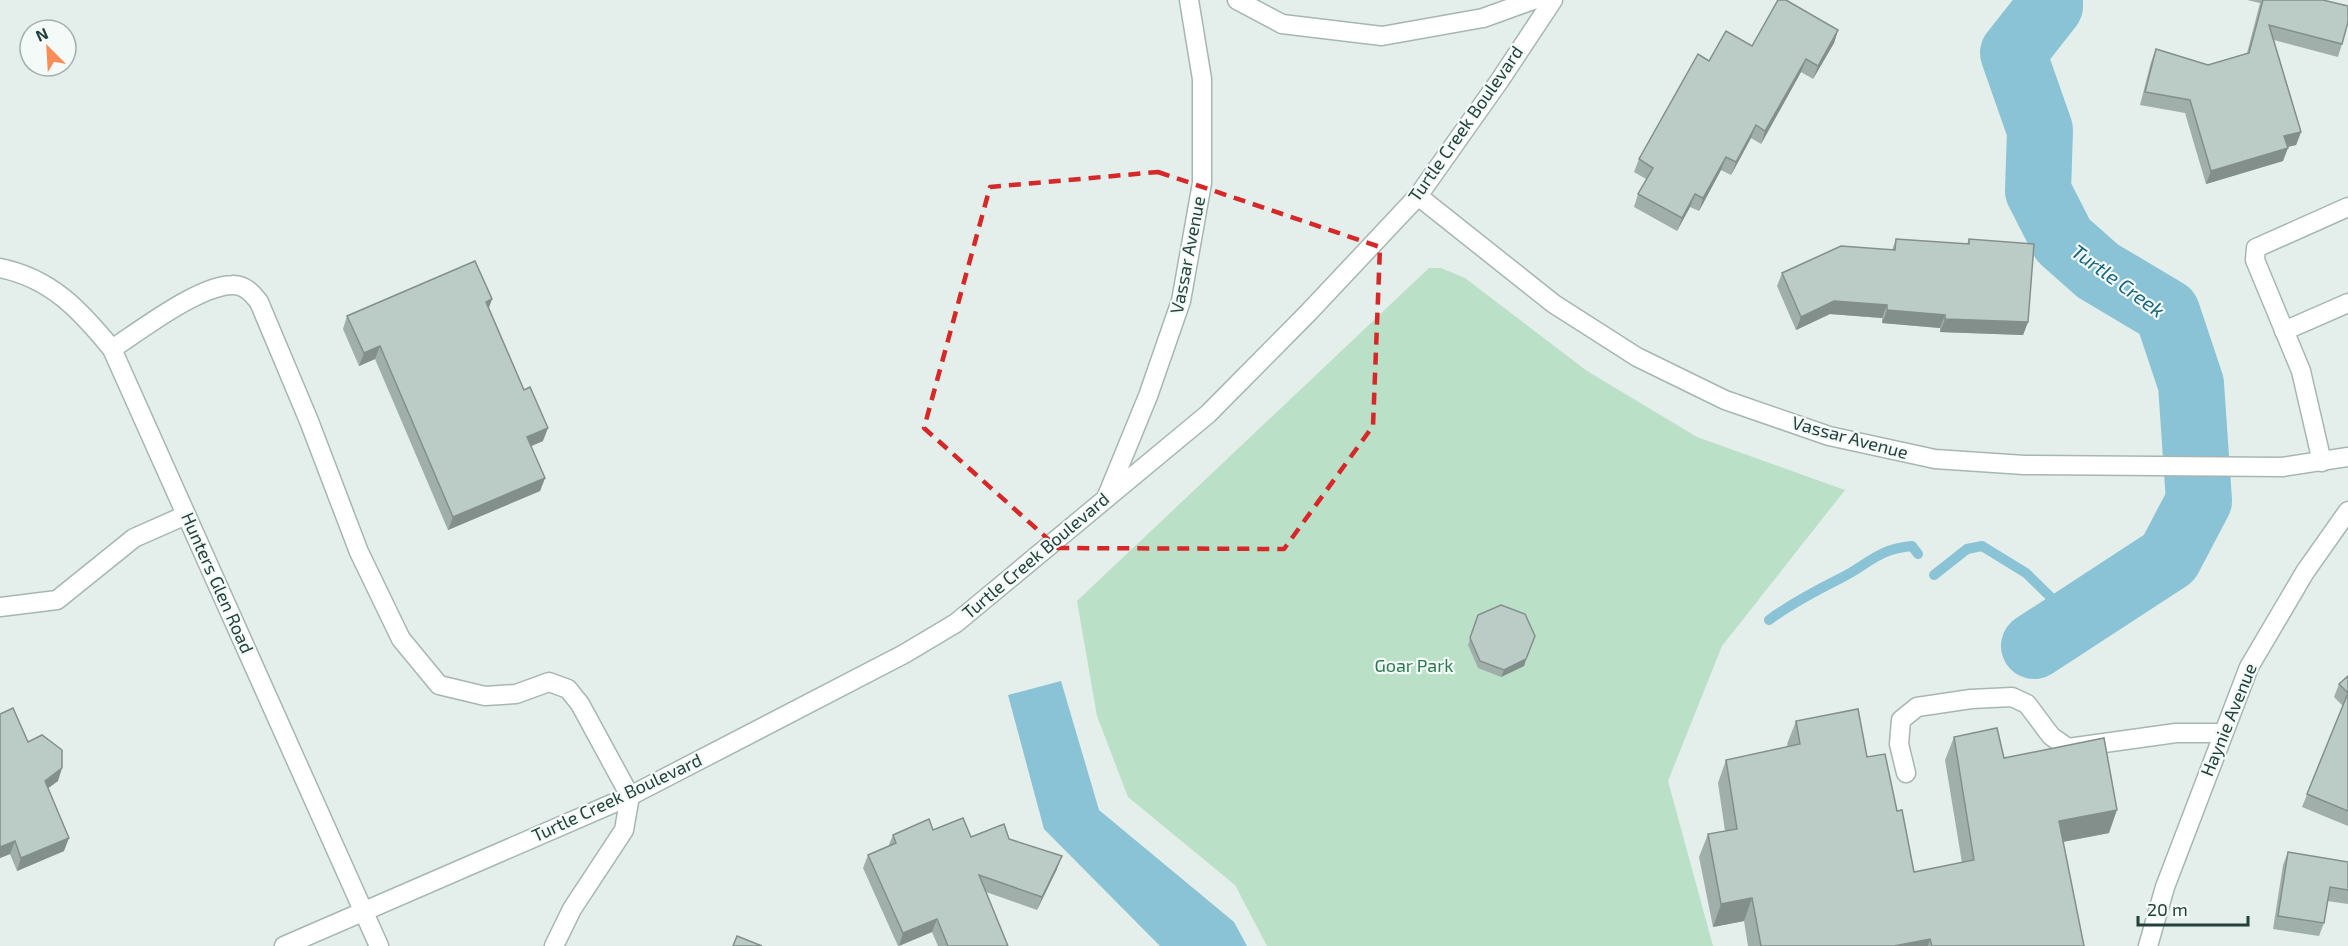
<svg xmlns="http://www.w3.org/2000/svg" width="2348" height="946" font-family="'Exo 2',sans-serif">
<rect width="100%" height="100%" fill="#e4eeea"/>
<path fill="#bbe0c8" d="M1429,268H1441L1465,278L1587,371L1697,437L1845,490L1722,646L1668,781L1713,946H1267L1235,885L1128,797L1097,716L1077,601Z"/>
<path fill="#89c3d5" d="M1061,681L1099,810L1234,922L1247,946H1160L1044,829L1008,695Z"/>
<g fill="none" stroke-linecap="round" stroke-linejoin="round">
<g stroke="#89c3d5" stroke-width="10">
<path d="M1934,575L1967,549L1982,546L2026,573L2074,620"/>
<path d="M1769,620C1792,603 1815,591 1841,578C1868,565 1877,549 1912,546L1918,554"/>
</g>
<path stroke="#89c3d5" stroke-width="66" d="M2034,646L2169,558L2199,501L2191,384L2167,312L2098,271L2063,240L2038,191L2040,130L2013,53L2050,6V0"/>
<defs>
<g id="lane">
<path d="M2284,331L2348,303"/>
<path d="M112,349C141,330 198,286 232,285C244,284 252,293 259,302L309,421L359,552L401,639L439,685L485,696L516,694L549,682L568,689L580,704L630,796"/>
<path d="M2322,462L2301,371L2255,260L2256,248L2348,207"/>
<path d="M0,607L57,600L134,538L186,515"/>
<path d="M1906,773L1899,744L1901,720L1917,707L1971,699L2012,697L2027,704L2051,736L2068,748L2176,733H2223"/>
</g>
<g id="street">
<path d="M1237,0L1282,24L1382,36L1483,18L1533,0"/>
<path d="M1418,196L1554,304L1637,357L1725,400L1829,436L1935,459L2024,465L2282,467L2348,457"/>
<path d="M0,268C51,278 81,311 112,349L379,946"/>
<path d="M1107,496L1148,396L1181,301L1202,183V79L1189,0"/>
<path d="M284,946L630,796L904,654L956,623L1208,414L1308,313L1418,196L1500,80L1553,0"/>
<path d="M554,946L572,909L624,830L630,796"/>
<path d="M2148,946L2165,887L2249,667L2305,572L2348,511"/>
</g>
</defs>
<use href="#lane" stroke="#a6b7b2" stroke-width="21"/>
<use href="#street" stroke="#a6b7b2" stroke-width="21"/>
<use href="#lane" stroke="#fff" stroke-width="18"/>
<use href="#street" stroke="#fff" stroke-width="18"/>
</g>
<g fill="#a1afaa">
<path d="M2247,0H2323L2342,44L2338,57L2274,40L2301,132L2296,145L2287,147L2283,161L2206,184L2185,113L2140,105L2151,62L2156,49L2208,65L2247,53L2260,3Z"/>
<path d="M1838,30L1834,43L1813,79L1801,72L1761,144L1751,138L1731,175L1721,170L1699,211L1690,207L1677,231L1634,207L1638,194L1646,179L1634,172L1639,159L1709,61L1752,46Z"/>
<path d="M1896,239L1967,244L1969,239L2028,322L2023,335L1940,332V328L1882,323V318L1830,314L1796,330L1777,286L1782,273L1892,250Z"/>
<path d="M492,299L489,308L543,441L531,446L545,478L540,491L448,530L375,359L359,366L343,329L347,316Z"/>
<path d="M1478,615L1535,636L1524,666L1501,677L1478,668L1468,645Z"/>
<path d="M2348,675V826L2302,807L2343,706L2334,697L2339,684Z"/>
<path d="M0,714L28,742L58,781L48,788L64,851L17,871L10,854L0,858Z"/>
<path d="M1796,721L1867,757L1897,811L1914,872L1962,863L1945,760L1954,737L2004,758L2109,833L2063,842L2084,946H1748L1744,921L1713,927L1699,857L1708,834L1725,831L1718,783L1726,760L1788,747L1787,744Z"/>
<path d="M933,830L971,837L1009,839L1057,869L1037,910L986,892L1008,946H938L932,932L898,946L863,868L868,855L888,847L893,835Z"/>
<path d="M2288,852L2348,862V904L2327,901L2324,923L2319,936L2273,929L2283,865Z"/>
</g>
<g fill="#838f8b">
<path d="M1838,30L1834,43L1813,79L1818,66Z"/>
<path d="M1806,59L1801,72L1761,144L1765,131Z"/>
<path d="M1756,125L1751,138L1731,175L1736,162Z"/>
<path d="M2301,132L2296,145L2279,149L2284,136Z"/>
<path d="M2288,148L2283,161L2206,184L2211,171Z"/>
<path d="M1726,157L1721,170L1699,211L1703,198Z"/>
<path d="M1695,194L1690,207L1677,231L1682,218Z"/>
<path d="M492,299L487,312L486,302Z"/>
<path d="M1834,301L1887,305L1882,318L1830,314L1796,330L1801,317Z"/>
<path d="M1887,310L1945,315L1940,328L1882,323Z"/>
<path d="M1945,319L2028,322L2023,335L1940,332Z"/>
<path d="M380,346L375,359L359,366L364,353Z"/>
<path d="M548,428L543,441L522,450L527,437Z"/>
<path d="M545,478L540,491L448,530L453,517Z"/>
<path d="M1526,659L1524,666L1501,677L1504,670Z"/>
<path d="M62,768L58,781L40,794L45,781Z"/>
<path d="M2117,810L2109,833L2051,844L2059,821Z"/>
<path d="M69,838L64,851L17,871L21,858Z"/>
<path d="M15,841L10,854L0,858V847Z"/>
<path d="M1062,856L1057,869L1037,910L1042,897Z"/>
<path d="M1752,898L1744,921L1713,927L1721,904Z"/>
<path d="M937,919L932,932L899,946L903,933Z"/>
<path d="M1930,939L1928,946H1894Z"/>
</g>
<g fill="#bbccc6" stroke="#838f8b" stroke-width="1.5">
<path d="M1778,0H1786L1838,30L1818,66L1806,59L1765,131L1756,125L1736,162L1726,157L1703,198L1695,194L1682,218L1638,194L1653,168L1639,159L1698,54L1709,61L1726,31L1752,46Z"/>
<path d="M2263,0H2323L2348,6V22L2342,44L2269,25L2301,132L2284,136L2288,148L2211,171L2190,100L2145,92L2156,49L2208,65L2249,53Z"/>
<path d="M1896,239L1969,244V239L2034,244L2028,322L1945,319V315L1887,310V305L1834,301L1801,317L1782,273L1841,246L1895,250Z"/>
<path d="M475,261L492,299L486,302L524,390L530,387L548,428L527,437L545,478L453,517L380,346L364,353L347,316Z"/>
<path d="M1501,605L1525,614L1535,636L1526,659L1504,670L1480,661L1470,638L1478,615Z"/>
<path d="M2348,676V693L2339,684Z"/>
<path d="M2348,693V811L2307,794Z"/>
<path d="M13,708L28,742L42,735L62,750V768L45,781L69,838L21,858L15,841L0,847V714Z"/>
<path d="M1858,709L1867,757L1885,754L1897,811L1902,810L1914,872L1974,860L1954,737L1997,728L2004,758L2104,738L2117,810L2059,821L2084,946H1932L1930,939L1894,946H1761L1752,898L1721,904L1708,834L1737,829L1726,760L1800,744L1796,721Z"/>
<path d="M963,818L971,837L1004,824L1009,839L1062,856L1042,897L979,875L1008,946H948L937,919L903,933L868,855L896,843L893,835L929,819L933,830Z"/>
<path d="M2288,852L2348,862V890L2330,887L2324,923L2278,916Z"/>
<path d="M737,936L762,946H733Z"/>
</g>
<path fill="none" stroke="#d62828" stroke-width="4.5" stroke-dasharray="12 8" stroke-linejoin="round" d="M1158,172L1380,247L1373,426L1284,549L1058,548L924,428L990,187Z"/>
<g text-anchor="middle" stroke-width="4.5" stroke-linejoin="round" paint-order="stroke">
<g font-size="18" fill="#22413b" stroke="#f4faf8">
<text transform="translate(1466 124) rotate(-55)" y="6">Turtle Creek Boulevard</text>
<text transform="translate(1188 255) rotate(-79)" y="6">Vassar Avenue</text>
<text transform="translate(1850 438) rotate(15)" y="6">Vassar Avenue</text>
<text transform="translate(1036 556) rotate(-40)" y="6">Turtle Creek Boulevard</text>
<text transform="translate(217 583) rotate(66)" y="6">Hunters Glen Road</text>
<text transform="translate(2229 720) rotate(-68)" y="6">Haynie Avenue</text>
<text transform="translate(617 798) rotate(-25)" y="6">Turtle Creek Boulevard</text>
</g>
<g font-size="18" fill="#2a7a50" stroke="#f4faf8">
<text x="1414" y="672">Goar Park</text>
</g>
<g font-size="20" font-style="italic" fill="#186680" stroke="#f4faf8">
<text transform="translate(2118 281) rotate(36)" y="7">Turtle Creek</text>
</g>
</g>
<g transform="translate(48 48) rotate(336)"><circle r="28" fill="#f4faf8" stroke="#a0b0ac" stroke-width="1.5"/>
<path d="M0-4.5L10 22L0 15L-10 22Z" fill="#f98c57"/>
<text y="-9" font-size="16" font-weight="bold" text-anchor="middle" fill="#22413b">N</text>
</g>
<path d="M2138 916v9h110v-9" fill="none" stroke="#22413b" stroke-width="3"/>
<text x="2147" y="916" font-size="18" fill="#22413b" stroke="#f4faf8" stroke-width="4.5" paint-order="stroke">20 m</text>
</svg>
